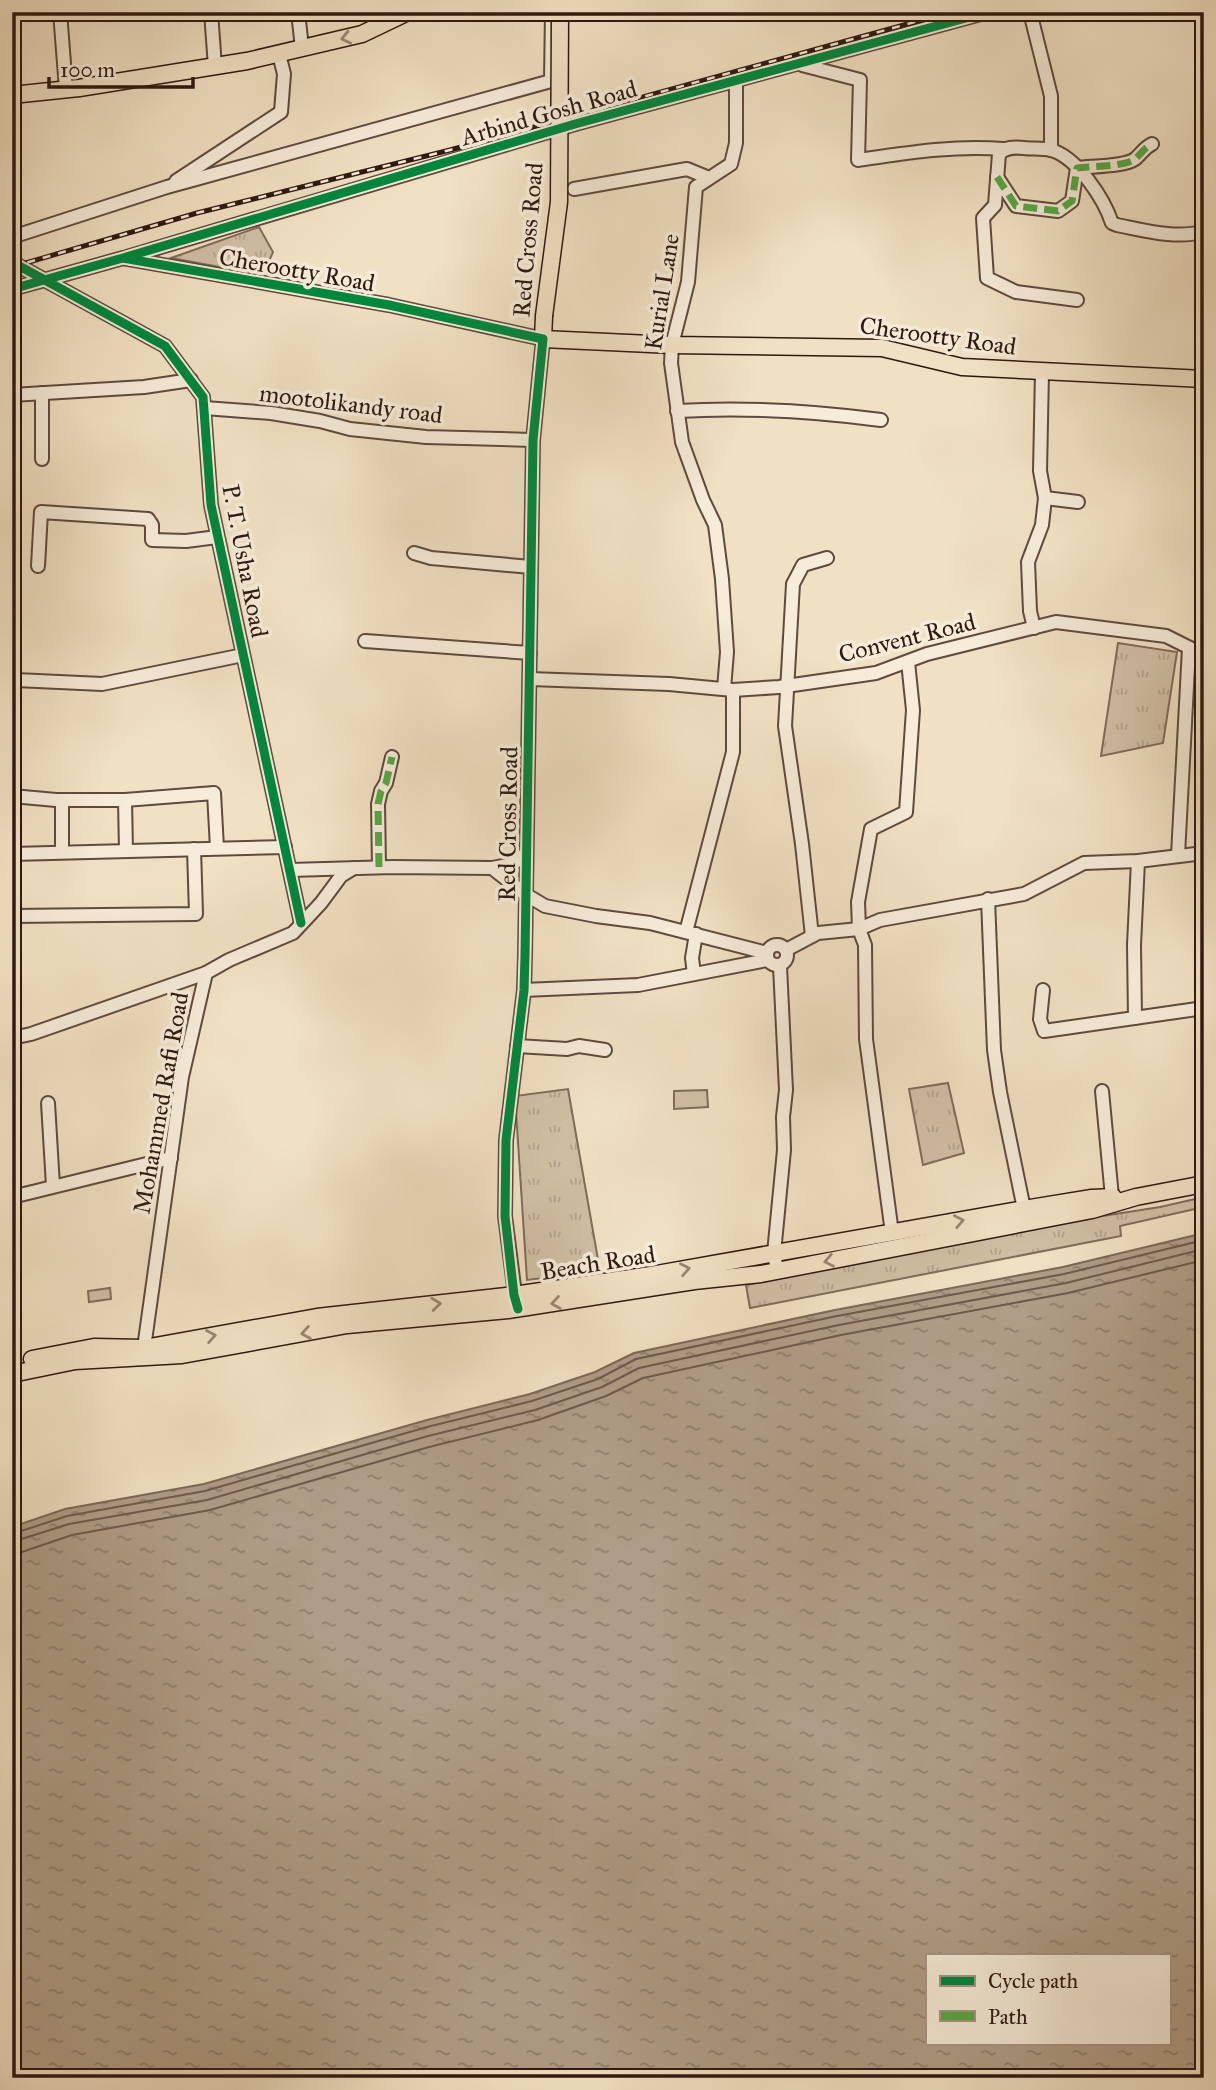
<svg xmlns="http://www.w3.org/2000/svg" width="1216" height="2090" font-family="'IM FELL Great Primer',serif">
<defs>
<pattern id="grass-tufts" width="24" height="20" patternUnits="userSpaceOnUse" patternTransform="scale(1.75)"><rect width="24" height="20" fill="#d0bfa5"/><path d="M3 7l-1-3M5 7V3M7 7l1-3M15 17l-1-3M17 17v-4M19 17l1-3" fill="none" stroke="#b3a38d"/></pattern>
<pattern id="water-ripples" width="26" height="14" patternUnits="userSpaceOnUse" patternTransform="scale(1.75)"><rect width="26" height="14" fill="#af9d87"/><path d="M2 4q2-2 4 0t4 0M15 11q2-2 4 0t4 0" fill="none" stroke="#8f7f6d"/></pattern>
</defs>
<rect width="100%" height="100%" fill="#f1e1c4"/>
<filter id="stains"><feTurbulence type="fractalNoise" baseFrequency=".00286" numOctaves="4"/><feColorMatrix values="0 0 0 0 .2 0 0 0 0 .09 0 0 0 0 .02 0 0 0 .5 -.17"/></filter>
<radialGradient id="worn" r=".72"><stop offset=".6" stop-color="#630" stop-opacity="0"/><stop offset="1" stop-color="#630" stop-opacity=".3"/></radialGradient>
<g fill="url(#grass-tufts)" stroke="#7f6c5a" stroke-width="2">
<path d="M259,227L273,252L263,275L171,258Z"/>
<path d="M1118,643L1177,652L1163,743L1101,756Z"/>
<path d="M948,1083L964,1153L923,1165L909,1089Z"/>
<path d="M568,1089L600,1271L527,1280L515,1096Z"/>
<path d="M1204,1197V1207L1120,1226L1121,1236L750,1308L746,1285L1090,1218L1160,1207Z"/>
</g>
<g fill="#d0bfa5" stroke="#7f6c5a" stroke-width="2">
<path d="M707,1090L708,1107L674,1109V1091Z"/>
<path d="M110,1288L111,1299L89,1302L88,1291Z"/>
</g>
<path fill="url(#water-ripples)" stroke="#7b6857" stroke-width="2" fill-rule="evenodd" d="M1204,1233V2078H12V1527L65,1509L204,1484L427,1420L530,1394L595,1372L634,1353L835,1310L1063,1267ZM927,1955H1169V2043H927Z"/>
<g fill="none" stroke-linecap="round" stroke-linejoin="round">
<g stroke="#6e5a4c" stroke-width="2">
<path d="M12,1534L67,1516L205,1491L427,1427L532,1401L598,1379L636,1359L837,1316L1064,1274L1204,1240"/>
<path d="M12,1542L69,1524L207,1500L428,1436L535,1410L602,1387L639,1368L839,1325L1066,1283L1204,1249"/>
<path d="M12,1553L22,1552L72,1535L210,1510L429,1447L538,1420L606,1396L643,1378L841,1335L1068,1293L1204,1260"/>
</g>
<defs>
<g id="minor">
<path d="M60,12L66,89"/>
<path d="M211,12L215,67"/>
<path d="M298,12L302,48"/>
<path d="M1030,12L1051,96V150"/>
<path d="M802,65L860,80L858,160C906,153 954,145 1003,149"/>
<path d="M997,177L1016,206L1058,211L1072,201L1077,168C1091,166 1124,167 1135,159C1141,154 1144,148 1152,144"/>
<path d="M176,181L281,112L284,74L279,54"/>
<path d="M574,189L687,169L709,178"/>
<path d="M12,237L167,187L551,81L552,12"/>
<path d="M127,257L575,124L988,12"/>
<path d="M12,262L165,346L203,397L211,505L301,923"/>
<path d="M12,289L123,258L389,305L543,339L533,440L525,956L524,990L506,1140L505,1216L516,1302"/>
<path d="M1077,300L1016,292L987,278L983,218L995,205L999,154C1005,147 1014,147 1024,148C1032,149 1043,148 1051,150C1077,157 1104,199 1112,223L1117,225C1143,230 1178,240 1204,231"/>
<path d="M12,395L144,387L191,380"/>
<path d="M205,408L271,413L320,421L350,429L426,437L533,440"/>
<path d="M677,411C745,407 813,411 881,420"/>
<path d="M42,459V393"/>
<path d="M1045,498L1078,502"/>
<path d="M414,553L431,558L531,567"/>
<path d="M38,566L41,512L148,519L152,525V540L186,541L217,537"/>
<path d="M1034,628L1030,611L1028,562L1042,525L1045,498L1040,471L1042,372"/>
<path d="M365,641L530,653"/>
<path d="M530,679L669,684L733,690L779,687L876,673L927,654L1056,622L1166,636L1204,655"/>
<path d="M16,680L102,684L243,655"/>
<path d="M724,689L727,652L722,579L715,525L703,500L682,442L671,363L672,345L688,282L696,187L731,164L736,143V82"/>
<path d="M12,796L56,800H125L126,851"/>
<path d="M62,800V852"/>
<path d="M125,800L214,793L217,848"/>
<path d="M12,854L285,847"/>
<path d="M1178,855L1189,648"/>
<path d="M379,867L378,804L381,791L386,783L392,757"/>
<path d="M492,868L513,864L526,853"/>
<path d="M290,870L393,867L492,868L525,894L545,906L596,916L650,923L767,953"/>
<path d="M988,899L994,1050L1000,1092L1024,1209"/>
<path d="M12,916L196,914L194,849"/>
<path d="M686,932L733,752V690"/>
<path d="M812,936L802,844L785,726L793,584L803,565L827,558"/>
<circle cx="777" cy="955" r="10"/>
<path d="M786,950L818,933L859,929L880,920L1024,894L1084,863L1138,861L1204,853"/>
<path d="M694,974L692,958L696,934"/>
<path d="M524,990L638,985L767,960"/>
<path d="M1043,990L1040,1019L1044,1031L1204,1008"/>
<path d="M1135,1018L1134,945L1138,861"/>
<path d="M12,1038L31,1034L206,973"/>
<path d="M517,1046L567,1049L579,1046L605,1050"/>
<path d="M1102,1091L1112,1197"/>
<path d="M48,1103L53,1186"/>
<path d="M12,1197L171,1158"/>
<path d="M892,1233L866,1039L865,945L859,929L858,902L871,829L906,812L913,710L908,662"/>
<path d="M777,1271L774,1253L784,1150L783,1117L786,1090L780,966"/>
<path d="M144,1348L182,1077L206,973L229,960L293,933L321,903L341,876L354,868"/>
</g>
<g id="major">
<path d="M12,95L79,88L247,61L362,34L408,12"/>
<path d="M544,316L543,339L672,345L882,348L962,367L1204,379"/>
<path d="M32,1359L94,1347L144,1348L317,1317L514,1295L651,1275L1024,1209L1092,1198L1113,1197"/>
<path d="M12,1374L75,1361L182,1355L347,1325L508,1310L694,1281L761,1274L1092,1210L1136,1197L1204,1184"/>
</g>
</defs>
<use href="#minor" stroke="#5f4a3d" stroke-width="16"/>
<use href="#major" stroke="#2e1810" stroke-width="19"/>
<use href="#minor" stroke="#f6ecd9" stroke-width="12"/>
<use href="#major" stroke="#f1e1c4" stroke-width="16"/>
<defs>
<path id="rail" d="M12,267L197,213L450,150L951,12"/>
</defs>
<use href="#rail" stroke="#2e1810" stroke-width="5"/>
<use href="#rail" stroke="#f6ecd9" stroke-width="2.5" stroke-dasharray="8" stroke-linecap="butt"/>
<defs>
<path id="major-bridge" d="M544,316L559,202L560,12"/>
</defs>
<use href="#major-bridge" stroke="#2e1810" stroke-width="19" stroke-linecap="butt"/>
<use href="#major-bridge" stroke="#f1e1c4" stroke-width="16"/>
<g stroke="#54a942" stroke-width="7" stroke-dasharray="14 7" stroke-linecap="butt">
<path d="M997,177L1016,206L1058,211L1072,201L1077,168C1091,166 1124,167 1135,159C1141,154 1144,148 1152,144"/>
<path d="M379,867L378,804L381,791L386,783L392,757"/>
</g>
<defs>
<g id="cycleway">
<path d="M126,257L575,124L988,12"/>
<path d="M12,262L165,346L203,397L211,505L301,923"/>
<path d="M12,289L123,258L389,305L543,339L533,440L525,956L524,990L506,1140L505,1216L514,1295L518,1309"/>
</g>
</defs>
<use href="#cycleway" stroke="#f6ecd9" stroke-width="13"/>
<use href="#cycleway" stroke="#00873e" stroke-width="9"/>
</g>
<defs><path id="oneway-chevron" d="M-2-3.5L2.5 0L-2 3.5" fill="none" stroke-width="1.6" stroke-linecap="round" stroke-linejoin="round" transform="scale(1.75)"/></defs>
<g stroke="#998773">
<use href="#oneway-chevron" transform="translate(346 38) rotate(167)"/>
<use href="#oneway-chevron" transform="translate(959 1221) rotate(-11)"/>
<use href="#oneway-chevron" transform="translate(829 1261) rotate(169)"/>
<use href="#oneway-chevron" transform="translate(685 1269) rotate(-11)"/>
<use href="#oneway-chevron" transform="translate(556 1303) rotate(171)"/>
<use href="#oneway-chevron" transform="translate(436 1304) rotate(-6)"/>
<use href="#oneway-chevron" transform="translate(306 1333) rotate(170)"/>
<use href="#oneway-chevron" transform="translate(211 1336) rotate(-10)"/>
</g>
<g text-anchor="middle" stroke-width="7" stroke-linejoin="round" paint-order="stroke">
<g font-size="24" fill="#2e1810" stroke="#f6ecd9">
<text transform="translate(549 113) rotate(-16)" y="8">Arbind Gosh Road</text>
<text transform="translate(528 240) rotate(-85)" y="8">Red Cross Road</text>
<text transform="translate(297 270) rotate(10)" y="8">Cherootty Road</text>
<text transform="translate(662 292) rotate(-81)" y="8">Kurial Lane</text>
<text transform="translate(938 336) rotate(8)" y="8">Cherootty Road</text>
<text transform="translate(351 404) rotate(7)" y="8">mootolikandy road</text>
<text transform="translate(245 561) rotate(79)" y="8">P. T. Usha Road</text>
<text transform="translate(907 638) rotate(-14)" y="8">Convent Road</text>
<text transform="translate(508 824) rotate(-89)" y="8">Red Cross Road</text>
<text transform="translate(161 1103) rotate(-80)" y="8">Mohammed Rafi Road</text>
<text transform="translate(598 1263) rotate(-9)" y="8">Beach Road</text>
</g>
</g>
<rect width="1216" height="2090" fill="none" stroke="#f1e1c4" stroke-width="42"/>
<rect x="14" y="14" width="1188" height="2062" fill="none" stroke="#2e1810" stroke-width="3.5"/>
<rect x="21" y="21" width="1174" height="2048" fill="none" stroke="#2e1810" stroke-width="2"/>
<rect x="926" y="1954" width="245" height="91" fill="#f6ecd9" stroke="#a69789" stroke-width="2"/>
<rect x="940" y="1976" width="35" height="10" fill="#00873e" stroke="#a69789" stroke-width="2"/>
<text x="988" y="1988" font-size="21" fill="#2e1810">Cycle path</text>
<rect x="940" y="2011" width="35" height="10" fill="#54a942" stroke="#a69789" stroke-width="2"/>
<text x="988" y="2024" font-size="21" fill="#2e1810">Path</text>
<path d="M49 77v10h144v-10" fill="none" stroke="#2e1810" stroke-width="3.5"/>
<text x="60" y="77" font-size="21" fill="#2e1810" stroke="#f6ecd9" stroke-width="5" paint-order="stroke">100 m</text>
<rect width="100%" height="100%" filter="url(#stains)"/>
<rect width="100%" height="100%" fill="url(#worn)"/>
</svg>
